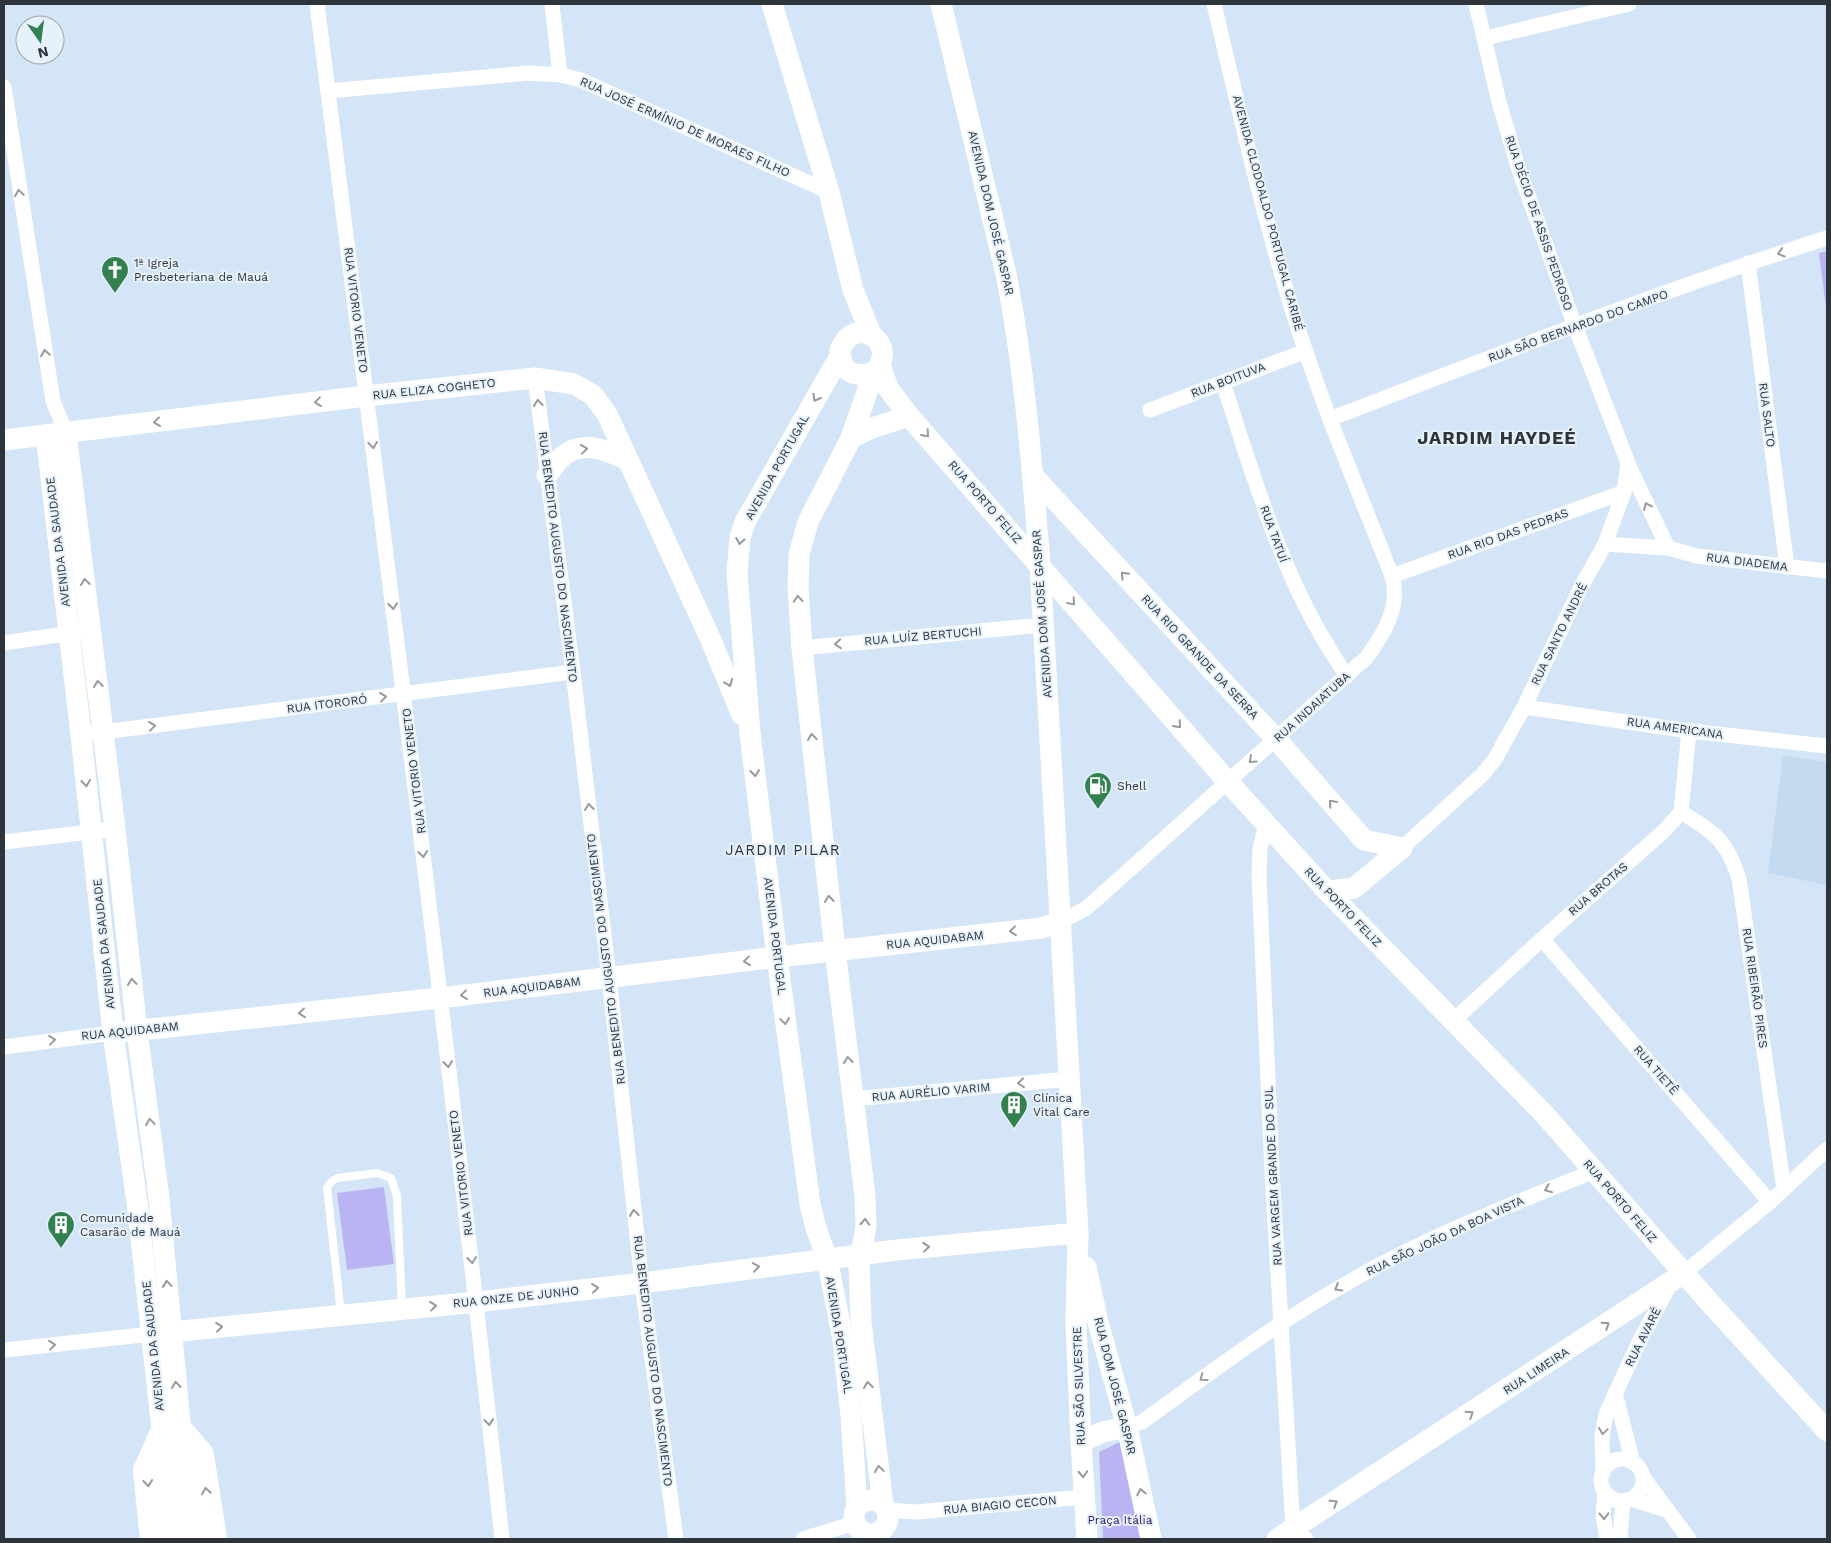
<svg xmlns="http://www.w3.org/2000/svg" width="1831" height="1543" font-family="'Work Sans',sans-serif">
<rect width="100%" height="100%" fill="#d4e5f7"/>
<path fill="#c4daf1" d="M1783,755L1827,762V885L1768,873Z"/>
<g fill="#bbb4f3">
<path d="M1827,251V315L1819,253Z"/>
<path d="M384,1187L394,1264L347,1270L337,1193Z"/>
<path d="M1120,1442L1142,1539H1103L1099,1452Z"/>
</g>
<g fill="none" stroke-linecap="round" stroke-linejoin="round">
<path stroke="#fff" stroke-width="8" d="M341,1314L327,1188L330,1183L337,1178L377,1173L391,1178L397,1196L402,1307"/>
<g stroke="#fff" stroke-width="15">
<path d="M317,4C381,515 447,1027 502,1539"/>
<path d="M552,4L560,75"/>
<path d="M1485,38L1629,4"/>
<path d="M4,87L53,401L66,433"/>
<path d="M328,91L529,73L560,75L581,80L829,192"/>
<path d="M1748,263L1787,567"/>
<path d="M535,378L573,672L609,977L642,1283L676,1539"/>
<path d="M1223,383C1257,486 1284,586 1347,676"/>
<path d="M1150,410L1306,351"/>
<path d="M1330,419C1495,356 1659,291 1827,238"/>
<path d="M1628,464L1668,548"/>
<path d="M1605,544L1668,548L1697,556L1827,571"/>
<path d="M1392,576L1624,492"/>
<path d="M4,643L79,632"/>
<path d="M802,648L1043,625"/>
<path d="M1524,707L1689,731L1827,746"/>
<path d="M95,733L573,672"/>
<path d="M1681,812C1716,834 1726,839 1739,879L1784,1189"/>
<path d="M1266,824L1260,849L1259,876L1272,1171L1293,1529L1306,1539"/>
<path d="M4,842L115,829"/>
<path d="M1402,848L1483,774L1495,759L1524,707L1581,587L1605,544L1624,492L1628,463L1575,326L1518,167L1499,102L1476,4"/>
<path d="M1060,922L1085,909L1099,897L1367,657C1384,634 1401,606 1392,576C1359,492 1323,408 1296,322C1263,217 1239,110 1214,4"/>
<path d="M1542,939L1770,1202"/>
<path d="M1454,1020L1542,939L1664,831L1681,812L1689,731"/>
<path d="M4,1047L113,1033"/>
<path d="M853,1099L1070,1079"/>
<path d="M1684,1273L1770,1202L1827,1149"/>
<path d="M4,1350L152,1334"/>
<path d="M1615,1393L1633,1463"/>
<path d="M1127,1427L1142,1422C1210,1373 1276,1323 1349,1282C1426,1237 1511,1205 1594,1171"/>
<circle cx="1622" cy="1480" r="21"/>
<path d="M1603,1472L1602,1436L1606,1414L1640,1340L1671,1283"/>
<path d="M1643,1477L1689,1539"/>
<path d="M1605,1492L1603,1515L1607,1539"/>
<path d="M1631,1499L1666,1510"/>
<path d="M887,1510L916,1512L1084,1497"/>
<path d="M803,1539L855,1523"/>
<path d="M1620,1539L1623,1501"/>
</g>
<g stroke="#fff" stroke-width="21">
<path d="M772,4L829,192L853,290L871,334"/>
<path d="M941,4L1006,274C1025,370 1032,467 1040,565L1078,1233L1076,1325L1081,1442L1087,1539"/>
<path d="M840,356L745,522L740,538L737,573L750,733L777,957L810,1204L816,1228L827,1258L843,1340L851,1416L857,1506"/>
<path d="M880,365L888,388L909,416L1228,782L1327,891L1545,1115L1711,1304L1827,1431"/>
<path d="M874,372C860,377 844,375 841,358C839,353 840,348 843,344C859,316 900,345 874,372L851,438L808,522L799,554L798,588L802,648L835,950L865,1196L866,1226L859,1266L861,1322L883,1505"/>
<path d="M66,433L115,829L137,1031L159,1198L181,1433L193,1539"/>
<path d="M46,435L81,735L113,1033L137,1202L174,1539"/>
<path d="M851,438L872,428L909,416"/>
<path d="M4,440L366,396L535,378L574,384L593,395L607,414L710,638L742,715"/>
<path d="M547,475C552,469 557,461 563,456C583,439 608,451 628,460"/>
<path d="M1033,476L1276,739L1364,840L1402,848"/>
<path d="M1327,891L1354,888L1402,848"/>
<path d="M122,1032L440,998L777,957L1042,928L1060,922"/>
<path d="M1086,1267L1098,1322L1127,1427L1151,1539"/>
<path d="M171,1332L477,1302L642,1283L897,1250L1078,1233"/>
<path d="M1081,1442L1103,1432L1127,1427"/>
<circle cx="871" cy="1517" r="17"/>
<path d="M1277,1539L1684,1273"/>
</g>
<g stroke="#fff" stroke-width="28">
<path d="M181,1433L200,1455L213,1539"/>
<path d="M154,1539L147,1471L162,1437"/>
</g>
</g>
<defs><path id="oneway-chevron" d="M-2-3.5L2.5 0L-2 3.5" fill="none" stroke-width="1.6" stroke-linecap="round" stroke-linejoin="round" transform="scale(1.25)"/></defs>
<g stroke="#969a9c">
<use href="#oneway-chevron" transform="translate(19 193) rotate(-99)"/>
<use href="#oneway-chevron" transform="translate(1781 253) rotate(163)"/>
<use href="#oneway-chevron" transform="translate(45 353) rotate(-99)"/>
<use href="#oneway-chevron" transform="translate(816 398) rotate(120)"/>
<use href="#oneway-chevron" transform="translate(318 402) rotate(173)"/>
<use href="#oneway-chevron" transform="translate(538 403) rotate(-97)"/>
<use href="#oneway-chevron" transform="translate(157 422) rotate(173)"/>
<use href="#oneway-chevron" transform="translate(926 434) rotate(49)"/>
<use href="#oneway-chevron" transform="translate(373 445) rotate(83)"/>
<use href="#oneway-chevron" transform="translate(584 449) rotate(-6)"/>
<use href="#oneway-chevron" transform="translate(1647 506) rotate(-115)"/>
<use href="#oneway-chevron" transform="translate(740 541) rotate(100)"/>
<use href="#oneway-chevron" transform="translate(1124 575) rotate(-133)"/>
<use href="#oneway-chevron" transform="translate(85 582) rotate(-97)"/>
<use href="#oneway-chevron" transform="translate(798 599) rotate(-94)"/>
<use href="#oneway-chevron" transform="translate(1072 602) rotate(49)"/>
<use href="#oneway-chevron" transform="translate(393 606) rotate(83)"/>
<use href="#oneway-chevron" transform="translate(838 644) rotate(175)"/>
<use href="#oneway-chevron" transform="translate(729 683) rotate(67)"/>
<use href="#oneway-chevron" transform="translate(98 684) rotate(-97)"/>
<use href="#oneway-chevron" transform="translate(383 697) rotate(-7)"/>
<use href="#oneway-chevron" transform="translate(1178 725) rotate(49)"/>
<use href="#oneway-chevron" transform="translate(152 726) rotate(-7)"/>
<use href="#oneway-chevron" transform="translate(812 737) rotate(-96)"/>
<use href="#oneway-chevron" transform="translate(1252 760) rotate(138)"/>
<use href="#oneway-chevron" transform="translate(755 773) rotate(83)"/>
<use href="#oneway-chevron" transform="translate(86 783) rotate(84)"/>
<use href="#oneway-chevron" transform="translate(1332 803) rotate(-131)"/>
<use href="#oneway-chevron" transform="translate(589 807) rotate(-97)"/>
<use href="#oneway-chevron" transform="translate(423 854) rotate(83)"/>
<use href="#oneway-chevron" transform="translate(829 899) rotate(-96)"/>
<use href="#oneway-chevron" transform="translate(1013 931) rotate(174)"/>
<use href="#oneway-chevron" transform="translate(747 961) rotate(173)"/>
<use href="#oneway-chevron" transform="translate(132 982) rotate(-96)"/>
<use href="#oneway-chevron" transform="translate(464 995) rotate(173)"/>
<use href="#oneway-chevron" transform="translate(302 1013) rotate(174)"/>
<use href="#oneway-chevron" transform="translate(785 1021) rotate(82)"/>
<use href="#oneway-chevron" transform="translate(52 1040) rotate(-7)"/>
<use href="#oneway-chevron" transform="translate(848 1060) rotate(-97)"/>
<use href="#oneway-chevron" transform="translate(448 1064) rotate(83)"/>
<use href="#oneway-chevron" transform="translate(1021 1083) rotate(175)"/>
<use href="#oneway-chevron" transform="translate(150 1122) rotate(-98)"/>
<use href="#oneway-chevron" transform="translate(1548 1189) rotate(158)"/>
<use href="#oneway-chevron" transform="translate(634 1213) rotate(-96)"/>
<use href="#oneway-chevron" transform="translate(865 1222) rotate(-87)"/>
<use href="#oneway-chevron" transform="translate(926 1247) rotate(-6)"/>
<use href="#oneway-chevron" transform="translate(472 1260) rotate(83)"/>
<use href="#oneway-chevron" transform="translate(756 1267) rotate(-8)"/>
<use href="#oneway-chevron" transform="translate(167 1284) rotate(-95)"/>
<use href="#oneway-chevron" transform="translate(595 1288) rotate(-6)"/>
<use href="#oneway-chevron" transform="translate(1338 1288) rotate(149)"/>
<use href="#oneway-chevron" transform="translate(433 1306) rotate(-6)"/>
<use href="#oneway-chevron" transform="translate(1606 1325) rotate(-33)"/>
<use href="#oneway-chevron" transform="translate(219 1327) rotate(-6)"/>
<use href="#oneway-chevron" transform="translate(52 1345) rotate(-6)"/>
<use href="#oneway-chevron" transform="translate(1203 1378) rotate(144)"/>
<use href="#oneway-chevron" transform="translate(176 1385) rotate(-96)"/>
<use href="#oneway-chevron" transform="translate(868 1385) rotate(-96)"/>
<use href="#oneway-chevron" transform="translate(1470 1414) rotate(-33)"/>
<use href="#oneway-chevron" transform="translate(489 1422) rotate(84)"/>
<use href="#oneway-chevron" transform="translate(1603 1431) rotate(98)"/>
<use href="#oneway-chevron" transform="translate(879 1469) rotate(-98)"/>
<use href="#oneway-chevron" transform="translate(1083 1474) rotate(87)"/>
<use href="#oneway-chevron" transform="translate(148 1483) rotate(84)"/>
<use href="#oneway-chevron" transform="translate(206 1491) rotate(-99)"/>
<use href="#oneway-chevron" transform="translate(1141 1492) rotate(-102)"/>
<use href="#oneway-chevron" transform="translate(1334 1503) rotate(-33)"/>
<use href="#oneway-chevron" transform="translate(1604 1516) rotate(89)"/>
</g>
<defs>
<symbol id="church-pin" viewBox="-11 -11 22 30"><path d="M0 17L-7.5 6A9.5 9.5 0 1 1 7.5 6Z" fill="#338151" stroke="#e7f1fc"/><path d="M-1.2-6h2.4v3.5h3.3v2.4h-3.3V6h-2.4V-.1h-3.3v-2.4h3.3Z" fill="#fff"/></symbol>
<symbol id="fuel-pin" viewBox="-11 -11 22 30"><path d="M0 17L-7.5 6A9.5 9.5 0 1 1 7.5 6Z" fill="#338151" stroke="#e7f1fc"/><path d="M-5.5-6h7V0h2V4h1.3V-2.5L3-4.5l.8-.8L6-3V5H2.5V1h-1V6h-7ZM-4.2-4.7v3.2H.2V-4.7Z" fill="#fff"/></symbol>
<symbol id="building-pin" viewBox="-11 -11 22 30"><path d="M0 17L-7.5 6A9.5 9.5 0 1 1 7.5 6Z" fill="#338151" stroke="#e7f1fc"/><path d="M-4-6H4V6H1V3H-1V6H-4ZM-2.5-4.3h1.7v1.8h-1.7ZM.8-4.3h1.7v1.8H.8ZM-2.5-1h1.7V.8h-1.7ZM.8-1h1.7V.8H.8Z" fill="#fff"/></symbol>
</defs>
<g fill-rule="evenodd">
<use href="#church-pin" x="99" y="254" width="32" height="43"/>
<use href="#fuel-pin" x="1082" y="770" width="32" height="43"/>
<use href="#building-pin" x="998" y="1089" width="32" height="43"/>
<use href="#building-pin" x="45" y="1209" width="32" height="43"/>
</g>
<g text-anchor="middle" stroke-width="4" stroke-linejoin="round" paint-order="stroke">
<g font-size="12" fill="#2d343a" stroke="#e7f1fc">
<text transform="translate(685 127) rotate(24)" y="4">RUA JOSÉ ERMÍNIO DE MORAES FILHO</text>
<text transform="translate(991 213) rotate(77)" y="4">AVENIDA DOM JOSÉ GASPAR</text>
<text transform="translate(1268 213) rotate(75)" y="4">AVENIDA CLODOALDO PORTUGAL CARIBÉ</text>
<text transform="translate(1539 223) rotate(71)" y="4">RUA DÉCIO DE ASSIS PEDROSO</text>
<text transform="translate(356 310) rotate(83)" y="4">RUA VITORIO VENETO</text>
<text transform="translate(1578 326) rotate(-20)" y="4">RUA SÃO BERNARDO DO CAMPO</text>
<text transform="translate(1228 380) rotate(-21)" y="4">RUA BOITUVA</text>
<text transform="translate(434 389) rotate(-6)" y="4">RUA ELIZA COGHETO</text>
<text transform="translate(1767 415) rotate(83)" y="4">RUA SALTO</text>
<text transform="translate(777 467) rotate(-61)" y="4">AVENIDA PORTUGAL</text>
<text transform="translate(985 502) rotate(49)" y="4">RUA PORTO FELIZ</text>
<text transform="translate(1274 534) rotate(70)" y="4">RUA TATUÍ</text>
<text transform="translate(1508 534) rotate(-20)" y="4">RUA RIO DAS PEDRAS</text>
<text transform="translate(58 542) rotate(-97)" y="4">AVENIDA DA SAUDADE</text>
<text transform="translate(558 557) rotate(83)" y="4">RUA BENEDITO AUGUSTO DO NASCIMENTO</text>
<text transform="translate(1747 562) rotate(7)" y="4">RUA DIADEMA</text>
<text transform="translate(1042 614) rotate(-94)" y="4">AVENIDA DOM JOSÉ GASPAR</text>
<text transform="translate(1559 634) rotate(-64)" y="4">RUA SANTO ANDRÉ</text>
<text transform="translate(923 636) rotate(-5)" y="4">RUA LUÍZ BERTUCHI</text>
<text transform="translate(1200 657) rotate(47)" y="4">RUA RIO GRANDE DA SERRA</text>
<text transform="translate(327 704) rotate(-7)" y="4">RUA ITORORÓ</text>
<text transform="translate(1312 707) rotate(-42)" y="4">RUA INDAIATUBA</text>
<text transform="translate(1675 728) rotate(8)" y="4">RUA AMERICANA</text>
<text transform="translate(414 771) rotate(-97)" y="4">RUA VITORIO VENETO</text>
<text transform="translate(1598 889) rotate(-41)" y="4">RUA BROTAS</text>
<text transform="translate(1343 907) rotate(46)" y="4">RUA PORTO FELIZ</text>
<text transform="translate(775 936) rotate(83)" y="4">AVENIDA PORTUGAL</text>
<text transform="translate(935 940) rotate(-6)" y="4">RUA AQUIDABAM</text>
<text transform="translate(104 944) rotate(-96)" y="4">AVENIDA DA SAUDADE</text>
<text transform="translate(606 959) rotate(-97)" y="4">RUA BENEDITO AUGUSTO DO NASCIMENTO</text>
<text transform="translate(532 987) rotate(-7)" y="4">RUA AQUIDABAM</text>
<text transform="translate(1755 988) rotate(82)" y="4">RUA RIBEIRÃO PIRES</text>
<text transform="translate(130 1031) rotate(-6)" y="4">RUA AQUIDABAM</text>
<text transform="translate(1656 1070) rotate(49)" y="4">RUA TIETÊ</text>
<text transform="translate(931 1092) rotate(-5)" y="4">RUA AURÉLIO VARIM</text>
<text transform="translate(461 1173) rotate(-97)" y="4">RUA VITORIO VENETO</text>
<text transform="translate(1273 1176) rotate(-93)" y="4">RUA VARGEM GRANDE DO SUL</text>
<text transform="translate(1620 1201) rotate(49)" y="4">RUA PORTO FELIZ</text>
<text transform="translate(1445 1236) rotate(-25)" y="4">RUA SÃO JOÃO DA BOA VISTA</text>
<text transform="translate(516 1297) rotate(-6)" y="4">RUA ONZE DE JUNHO</text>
<text transform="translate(839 1335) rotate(81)" y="4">AVENIDA PORTUGAL</text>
<text transform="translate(1643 1337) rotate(-63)" y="4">RUA AVARÉ</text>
<text transform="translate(153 1346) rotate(-96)" y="4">AVENIDA DA SAUDADE</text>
<text transform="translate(653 1361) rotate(83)" y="4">RUA BENEDITO AUGUSTO DO NASCIMENTO</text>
<text transform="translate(1536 1371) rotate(-33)" y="4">RUA LIMEIRA</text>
<text transform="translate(1079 1386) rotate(-92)" y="4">RUA SÃO SILVESTRE</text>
<text transform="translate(1115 1386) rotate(76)" y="4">RUA DOM JOSÉ GASPAR</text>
<text transform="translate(1000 1505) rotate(-5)" y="4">RUA BIAGIO CECON</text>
</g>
<g font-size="12" fill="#2d343a" stroke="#e7f1fc" text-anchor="start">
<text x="134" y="267">1ª Igreja<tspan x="134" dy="14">Presbeteriana de Mauá</tspan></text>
<text x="1117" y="790">Shell</text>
<text x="1033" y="1102">Clínica<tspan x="1033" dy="14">Vital Care</tspan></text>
<text x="80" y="1222">Comunidade<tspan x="80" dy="14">Casarão de Mauá</tspan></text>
</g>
<g font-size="12" fill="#352070" stroke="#e7f1fc">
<text x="1120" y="1524">Praça Itália</text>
</g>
<g font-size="15" letter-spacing="1" fill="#2d343a" stroke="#e7f1fc">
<text x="783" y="855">JARDIM PILAR</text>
</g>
<g font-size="18" font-weight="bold" letter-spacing="1" fill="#2d343a" stroke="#e7f1fc">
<text x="1497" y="444">JARDIM HAYDEÉ</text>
</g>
</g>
<rect width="1831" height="1543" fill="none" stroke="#2d343a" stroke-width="10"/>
<g transform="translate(40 40) rotate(166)"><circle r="24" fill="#e7f1fc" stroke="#9da5ae"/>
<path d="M0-4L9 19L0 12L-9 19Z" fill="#338151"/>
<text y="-8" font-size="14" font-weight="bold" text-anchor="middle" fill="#2d343a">N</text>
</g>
</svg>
